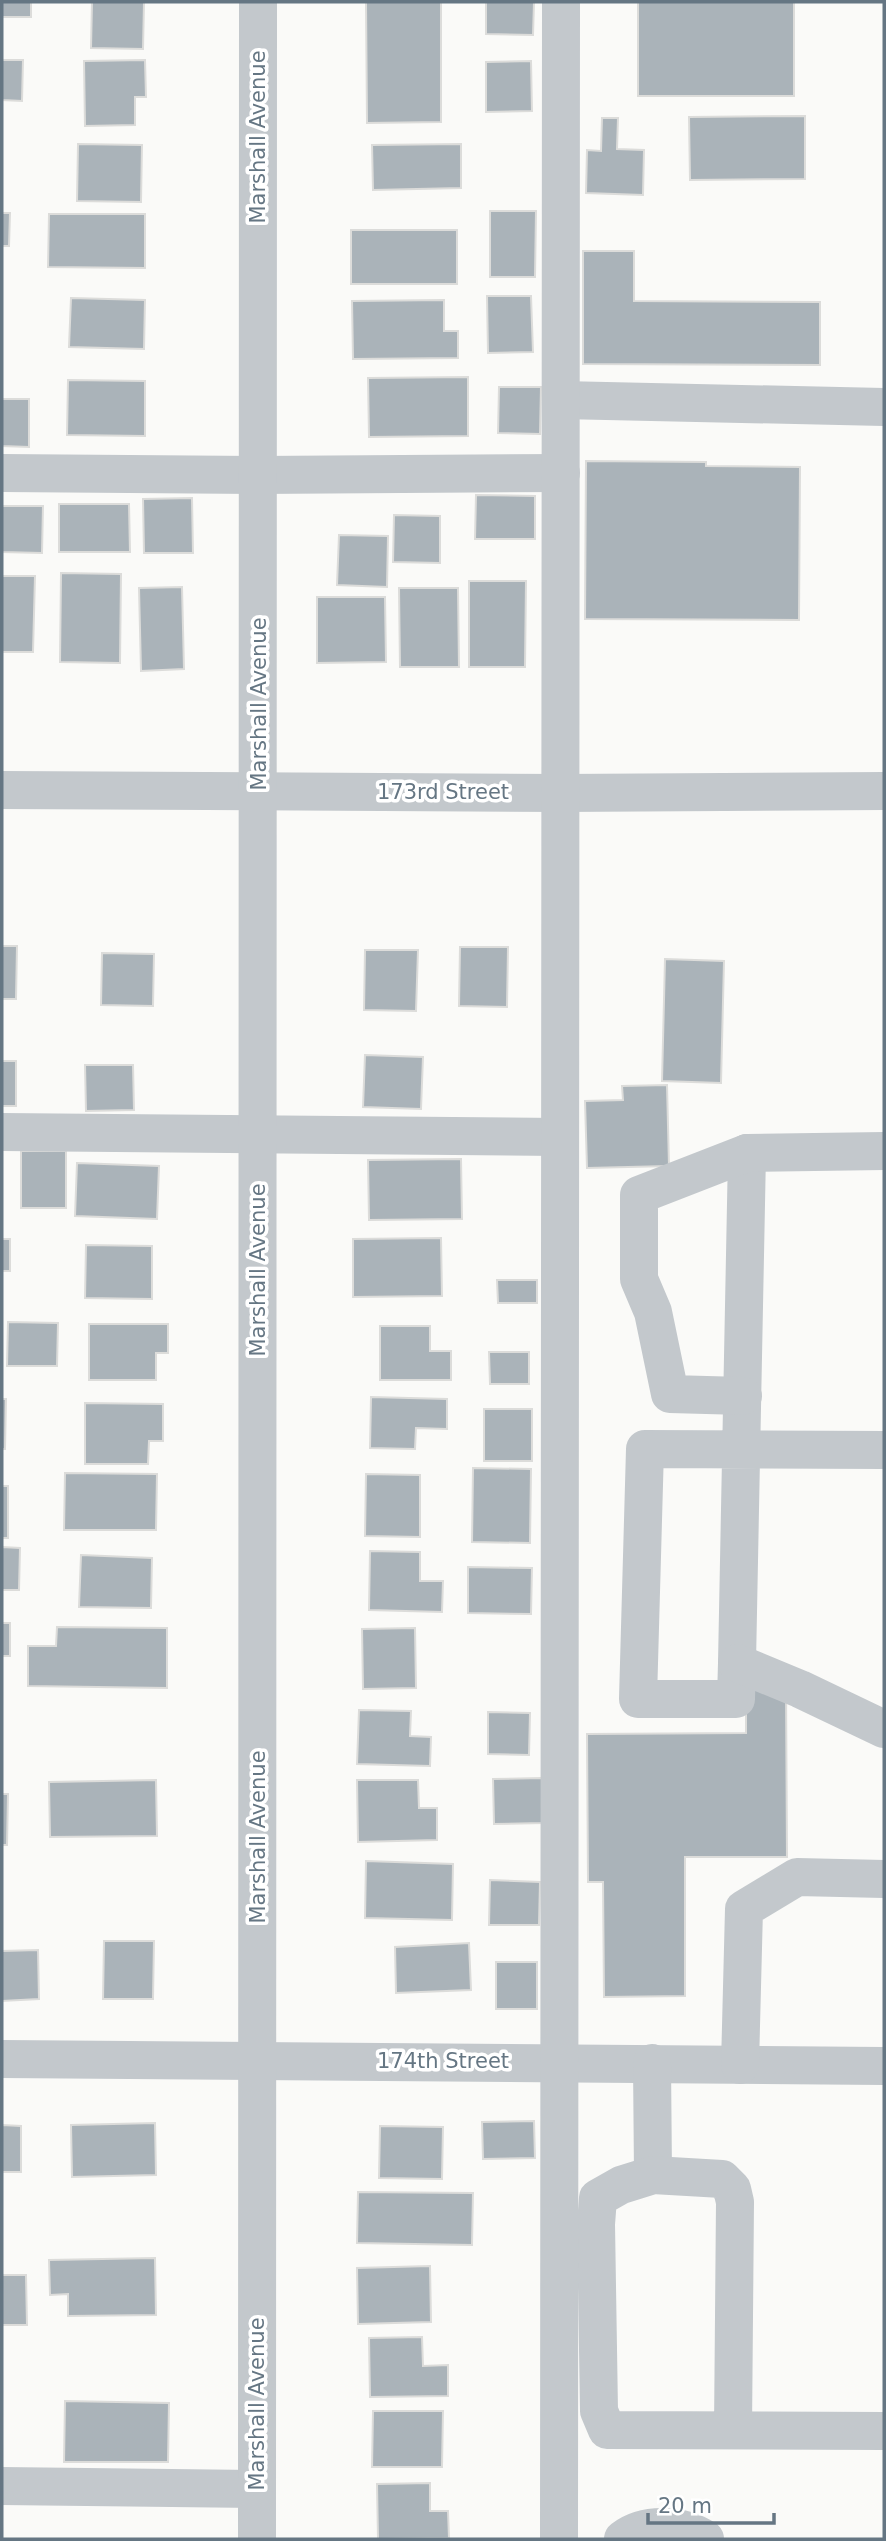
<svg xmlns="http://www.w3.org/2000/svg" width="886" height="2541" font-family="'DejaVu Sans',sans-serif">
<rect width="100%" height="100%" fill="#fafaf8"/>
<g fill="#aab3b9" stroke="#dcdcda" stroke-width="2">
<rect x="2" y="2" width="29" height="15"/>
<path d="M92,2H144L143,49L91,48Z"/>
<path d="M366,2H441V122L367,123Z"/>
<path d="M486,2H534L533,35L486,34Z"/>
<rect x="638" y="2" width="156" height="94"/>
<path d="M2,60H23L22,101L2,100Z"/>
<path d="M145,60L146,97H135V125L85,126L84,61Z"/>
<path d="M531,61L532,111L486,112V62Z"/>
<path d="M805,116V179L690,180L689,117Z"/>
<path d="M602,118H618L617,149L644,150L643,195L586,193L587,150L601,151Z"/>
<path d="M78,144L142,145L141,202L77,201Z"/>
<path d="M461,144V188L373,190L372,145Z"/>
<path d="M490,211H536L535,277H490Z"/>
<path d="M2,213H10L9,246H2Z"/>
<path d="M49,214H145V268L48,267Z"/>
<rect x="351" y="230" width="106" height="54"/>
<path d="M583,251H634V301L820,302V365L583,364Z"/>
<path d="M487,296H531L533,352L488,353Z"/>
<path d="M71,298L145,300L144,349L69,347Z"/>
<path d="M444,300V331H458V358L353,359L352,301Z"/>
<path d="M468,377V436L369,437L368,378Z"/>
<path d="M68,380L145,381V436L67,435Z"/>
<path d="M499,387H541L540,434L498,433Z"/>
<path d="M2,399H29V447L2,446Z"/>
<path d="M586,461L706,462V466L800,467L799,620L585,619Z"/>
<path d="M476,495L535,496V539H475Z"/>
<path d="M192,498L193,553H144L143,499Z"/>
<path d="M59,504H129L130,552H59Z"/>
<path d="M2,506H43L42,553L2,552Z"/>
<path d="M394,515L440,516V563L393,562Z"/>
<path d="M339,535L388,536L387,587L337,585Z"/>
<path d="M61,573L121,574L120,663L60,662Z"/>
<path d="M2,576H35L33,652H2Z"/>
<path d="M469,581H526L525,667H469Z"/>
<path d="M182,587L184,669L141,671L139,588Z"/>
<path d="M399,588H458L459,667H400Z"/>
<path d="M317,597H385L386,662L317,663Z"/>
<path d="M2,946H17L16,999H2Z"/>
<path d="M460,947H508L507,1007L459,1006Z"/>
<path d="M365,950H418L416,1011L364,1010Z"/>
<path d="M102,953L154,954L153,1006L101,1005Z"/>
<path d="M665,959L724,961L721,1083L662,1081Z"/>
<path d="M365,1055L423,1057L421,1109L363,1107Z"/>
<rect x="2" y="1061" width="14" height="45"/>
<path d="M85,1065H133L134,1110L86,1111Z"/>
<path d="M667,1085L669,1166L587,1168L585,1101L623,1100L622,1086Z"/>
<rect x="21" y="1151" width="45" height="57"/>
<path d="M461,1159L462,1219L369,1220L368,1160Z"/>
<path d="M77,1163L159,1166L157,1219L75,1216Z"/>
<path d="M441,1238L442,1296L353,1297V1239Z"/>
<rect x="2" y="1239" width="8" height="32"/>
<path d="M86,1245L152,1246V1299L85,1298Z"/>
<path d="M497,1280H537V1303H498Z"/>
<path d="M8,1322L58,1323L57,1366H7Z"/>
<path d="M89,1324H168V1353H156V1380H89Z"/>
<path d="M380,1326H430V1351H451V1380H380Z"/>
<path d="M489,1352H529V1384H490Z"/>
<path d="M371,1397L447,1399V1429L416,1428L415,1449L370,1448Z"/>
<path d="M2,1399H6L5,1449H2Z"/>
<path d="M85,1403L163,1404V1441H149L148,1464H85Z"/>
<rect x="484" y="1409" width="48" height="52"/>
<path d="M473,1468L531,1469L530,1543L472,1542Z"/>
<path d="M65,1473L157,1474L156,1530H64Z"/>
<path d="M366,1474L420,1475V1537L365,1536Z"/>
<rect x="2" y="1486" width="6" height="52"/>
<path d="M2,1547L20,1548L19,1590H2Z"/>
<path d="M370,1551L420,1552V1581H443L442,1612L369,1610Z"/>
<path d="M81,1555L152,1558L151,1608L79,1607Z"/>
<path d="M468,1567L532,1568L531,1614L468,1613Z"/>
<rect x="2" y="1623" width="8" height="33"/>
<path d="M57,1627L167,1628V1688L28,1686V1646H56Z"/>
<path d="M415,1628L416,1688L363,1689L362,1629Z"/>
<path d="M746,1686H786L787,1857H685V1996L604,1997L603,1882H588L587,1734L746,1733Z"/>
<path d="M359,1710L411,1711L410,1736L431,1737L430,1766L357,1764Z"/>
<path d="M488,1712L530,1713L529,1755L488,1754Z"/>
<path d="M542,1778L543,1823L494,1824L493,1779Z"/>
<path d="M156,1780L157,1836L50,1837L49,1782Z"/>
<path d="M357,1780H418L419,1808H437V1840L358,1842Z"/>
<path d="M2,1794H8L7,1845H2Z"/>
<path d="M366,1861L453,1864L452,1920L365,1918Z"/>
<path d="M490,1880L540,1882L539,1925H489Z"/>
<path d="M104,1941H154L153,1999H103Z"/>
<path d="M469,1943L471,1990L396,1993L395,1947Z"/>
<path d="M38,1950L39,1999L2,2001V1951Z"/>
<rect x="496" y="1962" width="41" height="47"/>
<path d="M534,2121L535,2158L483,2159L482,2122Z"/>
<path d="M155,2123L156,2175L72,2177L71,2125Z"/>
<path d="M2,2125L21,2126V2172H2Z"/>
<path d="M380,2126L443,2127L442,2179L379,2178Z"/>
<path d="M358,2192L473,2193L472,2245L357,2243Z"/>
<path d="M155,2258L156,2315L68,2316V2294L50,2295L49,2260Z"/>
<path d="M430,2266L431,2322L358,2324L357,2268Z"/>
<path d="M2,2275H26L27,2325H2Z"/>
<path d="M422,2337L423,2366L448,2365V2396L370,2397L369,2338Z"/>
<path d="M65,2401L169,2403L168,2462H64Z"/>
<path d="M373,2411H443L442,2467H372Z"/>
<path d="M430,2483V2511H448L449,2538L378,2539L377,2484Z"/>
</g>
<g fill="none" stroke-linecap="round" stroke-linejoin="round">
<g stroke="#c3c8cc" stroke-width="38">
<path d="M561,400L884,407"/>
<path d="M2,473L258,475L561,473"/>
<path d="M2,790L561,793L884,791"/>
<path d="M2,1132L560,1137"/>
<path d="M747,1153C744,1323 741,1493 737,1663L736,1699H638L645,1449L884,1450"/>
<path d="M743,1396L670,1394L653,1312L639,1279V1195L747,1153L884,1151"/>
<path d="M737,1663L800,1689L884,1729"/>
<path d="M2,2059L884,2066"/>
<path d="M652,2063L653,2175"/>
<path d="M740,2065L744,1909L797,1877L884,1879"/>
<path d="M733,2430L735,2202L732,2189L722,2179L653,2175L621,2185L598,2198L596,2224L599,2411L607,2430L884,2431"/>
<path d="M2,2486L257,2489"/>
<path d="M257,2539L258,2"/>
<path d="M559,2539L561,2"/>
<path d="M623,2539C645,2522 682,2524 705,2539"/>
</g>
</g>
<g text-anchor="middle" stroke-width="7" stroke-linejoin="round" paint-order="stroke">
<g font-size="21" fill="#657683" stroke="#fff">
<text transform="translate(258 137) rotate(-90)" y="7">Marshall Avenue</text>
<text transform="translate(259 704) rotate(-90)" y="7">Marshall Avenue</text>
<text x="443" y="799">173rd Street</text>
<text transform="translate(258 1270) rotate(-90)" y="7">Marshall Avenue</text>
<text transform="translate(258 1837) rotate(-90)" y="7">Marshall Avenue</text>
<text x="443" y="2068">174th Street</text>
<text transform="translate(257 2404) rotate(-90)" y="7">Marshall Avenue</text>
</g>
</g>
<rect width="886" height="2541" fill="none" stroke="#657683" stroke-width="7"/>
<path d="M648 2513v10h126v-10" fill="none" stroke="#657683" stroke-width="3.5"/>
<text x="658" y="2513" font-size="21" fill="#657683" stroke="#ffffff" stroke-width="5" paint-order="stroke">20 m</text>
</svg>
